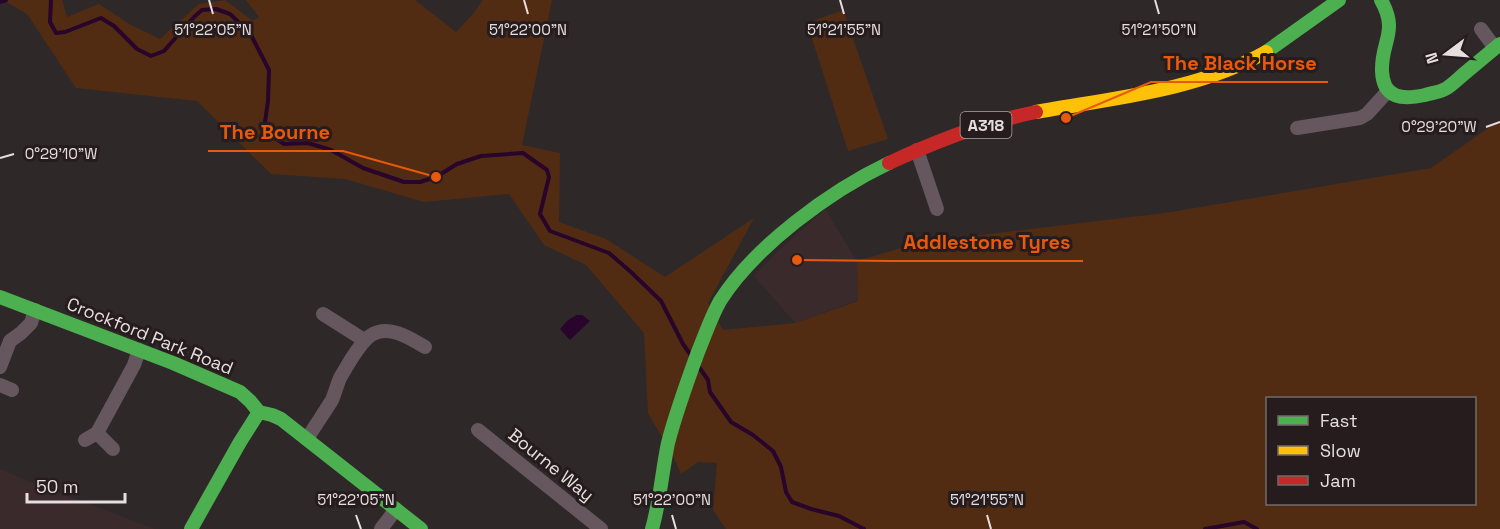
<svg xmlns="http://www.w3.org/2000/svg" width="1500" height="529" font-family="'Space Grotesk',sans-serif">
<rect width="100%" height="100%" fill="#2e2829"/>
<g fill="#3a2a2c">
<path d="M825,209L857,261L858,300L795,323L754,276L778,251Z"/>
<path d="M0,469L26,480L155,529H0Z"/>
</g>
<g fill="#522c12" fill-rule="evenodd">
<path d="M3,0H62L67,17L99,4L131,25L160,39L199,4L225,0L253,21L259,17L246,0H415L456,32L472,15L483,0H552L522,145L560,153L559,222L606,239L665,277L754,218L708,303L723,330L795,323L858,301L857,261L921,242L1165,213L1431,168L1500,120V529H726L713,510L717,463L698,462L681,474L673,456L648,413L644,333L586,265L544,245L509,194L424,202L345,179L271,174L197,101L76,88L27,14ZM1268,398H1474V504H1268Z"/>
<path d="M843,10L888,139L848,151L807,23Z"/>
</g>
<path fill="#29042b" d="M577,315H582L590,321L570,340L560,329L568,320Z"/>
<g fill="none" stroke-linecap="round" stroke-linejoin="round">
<g stroke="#29042b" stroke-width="4">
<path d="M51,0L50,22L56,33L65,32L101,18L114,26L137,49L151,56L164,51L194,17L202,10L216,9L230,14L250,33L269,70L268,101L265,122L271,135L284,144L308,143L331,150L363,168L404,182H420L436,177L457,164L481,156L523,153L547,170L549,177L540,214L550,231L609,253L632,273L661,301L683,344L690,354"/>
<path d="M0,2L6,0"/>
<path d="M699,367L708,380L710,392L731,422L753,435L773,451L781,467L786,492L792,502L811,509L839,516L864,529"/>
<path d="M1205,529L1244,522L1257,529"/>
</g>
<g stroke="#66575f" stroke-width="14">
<path d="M1481,29L1495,48"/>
<path d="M1297,128L1360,118L1367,114L1388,91"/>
<path d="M917,150L937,209"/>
<path d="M323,314L364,340"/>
<path d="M0,367L10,341L21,333L31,323L35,310"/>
<path d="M0,385L12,390"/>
<path d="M478,430L601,529"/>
<path d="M97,433L134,365L139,350"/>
<path d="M307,439C315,426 324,413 332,400C335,393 337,385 340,378C347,366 361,340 373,334C390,325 410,338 425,347"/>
<path d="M85,440L97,433L113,449"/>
<path d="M381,529L396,509"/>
</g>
<g stroke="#4caf50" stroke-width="14">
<path d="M1381,0C1399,32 1381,41 1382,71C1383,99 1403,100 1425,95C1432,93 1441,92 1447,88C1453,84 1459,78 1465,73C1476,64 1488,54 1500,44"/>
<path d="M1266,52L1339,0"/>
<path d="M0,297L173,363L240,392L250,401L259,412L272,415L281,419L421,529"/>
<path d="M191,529L240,442L259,412"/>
<path d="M652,529C660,501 662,472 668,443C676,412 687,382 698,352C705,335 711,317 720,301C755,246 830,191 889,163"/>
</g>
<path stroke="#ffc107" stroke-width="14" d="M1036,112C1113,98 1196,91 1266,52"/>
<path stroke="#c62828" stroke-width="14" d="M889,163C936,141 985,122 1036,112"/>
</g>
<path fill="none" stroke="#e6dedf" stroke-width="2" d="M209,0L213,14M524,0L528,14M840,0L844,14M1155,0L1159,14M1486,127L1500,122M0,158L14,154M356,515L361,529M672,515L676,529M987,515L991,529"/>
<g text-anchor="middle" stroke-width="6" stroke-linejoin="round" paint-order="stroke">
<rect fill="#271c1d" stroke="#ada4a5" stroke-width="1.5" x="960.5" y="112" width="51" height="26" rx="4.5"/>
<g font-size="16" font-weight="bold" fill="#e6dedf">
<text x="986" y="131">A318</text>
</g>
<g font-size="18" fill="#e6dedf" stroke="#271c1d">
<text transform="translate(150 336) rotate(22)" y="6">Crockford Park Road</text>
<text transform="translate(551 465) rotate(39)" y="6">Bourne Way</text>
</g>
</g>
<g font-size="15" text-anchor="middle" fill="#e6dedf" stroke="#271c1d" stroke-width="6" stroke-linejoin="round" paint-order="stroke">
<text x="213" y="35">51°22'05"N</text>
<text x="528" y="35">51°22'00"N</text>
<text x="844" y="35">51°21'55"N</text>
<text x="1159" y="35">51°21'50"N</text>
<text x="1439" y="132">0°29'20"W</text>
<text x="61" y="159">0°29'10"W</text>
<text x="672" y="505">51°22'00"N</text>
<text x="987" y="505">51°21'55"N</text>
<text x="356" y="505">51°22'05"N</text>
</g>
<path fill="none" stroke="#e8590c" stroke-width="2" d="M1066 118L1151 82H1328M436 177L343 151H208M797 260L891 261H1083"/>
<g fill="#e8590c" stroke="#271c1d" stroke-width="2">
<circle cx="1066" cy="118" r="6"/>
<circle cx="436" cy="177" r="6"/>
<circle cx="797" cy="260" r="6"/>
</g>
<g font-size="20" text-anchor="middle" font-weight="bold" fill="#e8590c" stroke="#271c1d" stroke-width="6" stroke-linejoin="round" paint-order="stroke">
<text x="1240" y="70">The Black Horse</text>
<text x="275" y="139">The Bourne</text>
<text x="987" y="249">Addlestone Tyres</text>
</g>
<rect x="1266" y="397" width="210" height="108" fill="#271c1d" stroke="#736a6b" stroke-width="1.5"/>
<rect x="1278" y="416" width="30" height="9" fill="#4caf50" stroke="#736a6b" stroke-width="1.5"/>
<text x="1320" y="427" font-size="18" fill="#e6dedf">Fast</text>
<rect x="1278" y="446" width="30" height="9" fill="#ffc107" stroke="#736a6b" stroke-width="1.5"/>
<text x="1320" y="457" font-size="18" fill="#e6dedf">Slow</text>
<rect x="1278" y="476" width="30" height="9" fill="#c62828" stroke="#736a6b" stroke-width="1.5"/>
<text x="1320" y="487" font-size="18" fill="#e6dedf">Jam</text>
<g transform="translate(1446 54) rotate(254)" stroke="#271c1d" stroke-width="4.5" paint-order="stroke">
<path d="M0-4.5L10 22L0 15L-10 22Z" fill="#e6dedf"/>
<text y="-9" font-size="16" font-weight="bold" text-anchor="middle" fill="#e6dedf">N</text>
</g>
<path d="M27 493v9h98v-9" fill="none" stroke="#e6dedf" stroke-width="3"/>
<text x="36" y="493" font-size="18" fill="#e6dedf" stroke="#271c1d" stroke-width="4.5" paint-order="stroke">50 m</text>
</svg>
